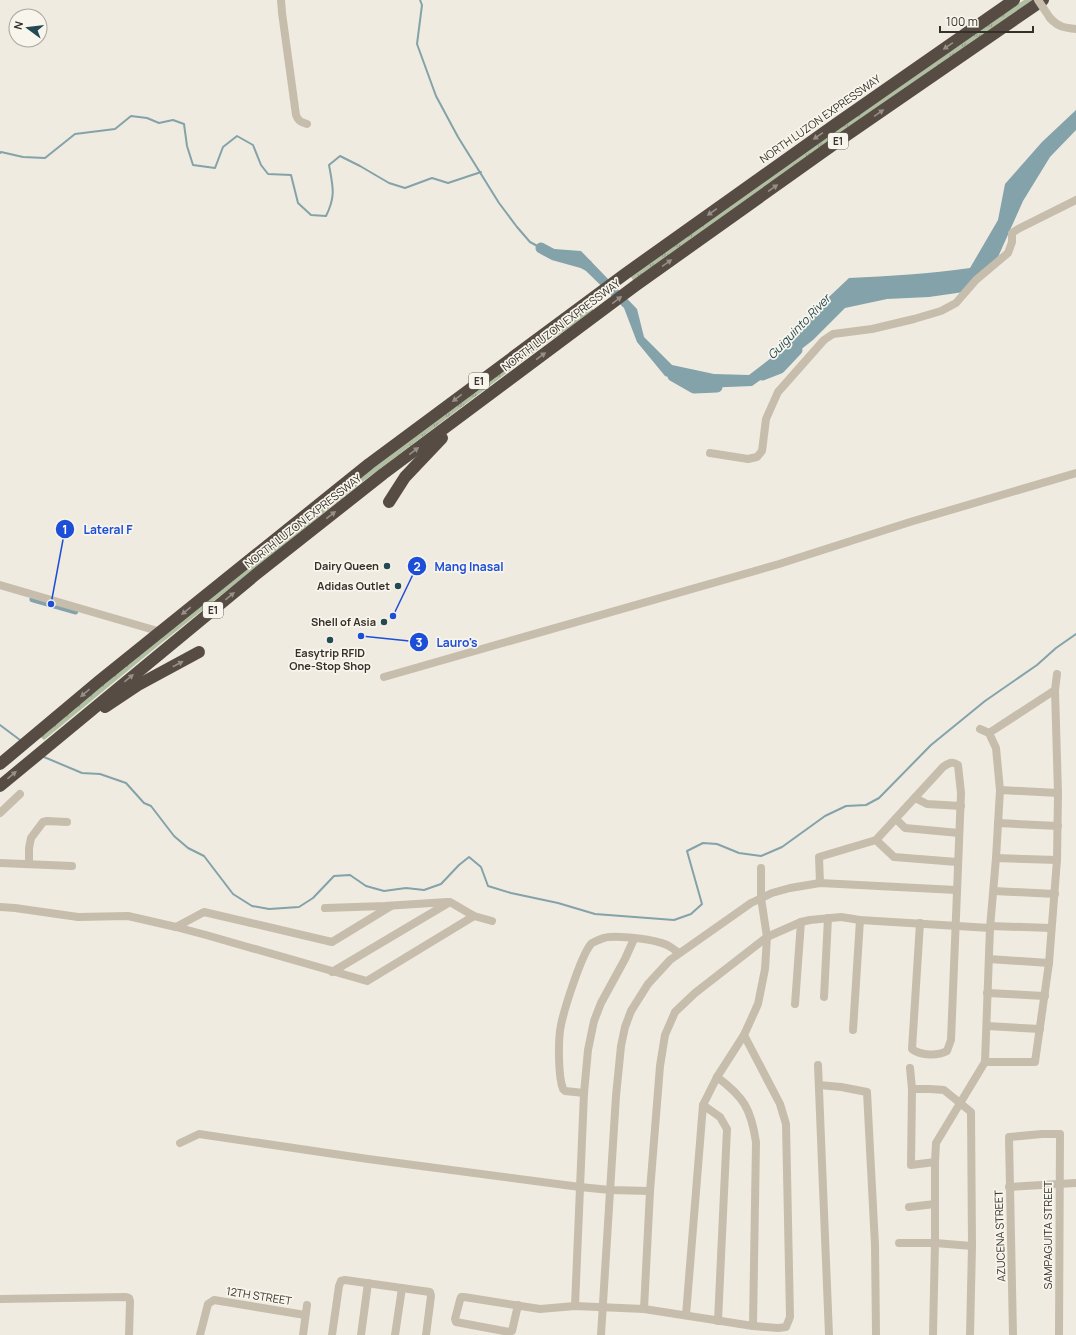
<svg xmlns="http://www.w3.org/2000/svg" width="1076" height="1335" font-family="Manrope,sans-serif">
<defs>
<pattern id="grass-tufts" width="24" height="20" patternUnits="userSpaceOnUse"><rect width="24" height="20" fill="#b0bea2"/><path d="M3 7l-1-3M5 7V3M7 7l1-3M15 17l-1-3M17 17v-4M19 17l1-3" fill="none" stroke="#909b84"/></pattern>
</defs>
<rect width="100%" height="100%" fill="#f0ebe0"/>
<g fill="url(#grass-tufts)">
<path d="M1024,0H1033L634,281L630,276L795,159Z"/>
<path d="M590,306L594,311L545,344L361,483L159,645L44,740L39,736L292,529Z"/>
</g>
<path fill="#83a2aa" d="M1076,110V130L1050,157L1023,201L998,257L971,291L929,297L887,299L845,308L813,340L776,369L752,386L703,388L665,376L637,342L624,308L586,271L567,255L541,248L581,251L637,309L644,337L672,365L714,374L749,375L775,355L800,331L813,312L849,278C889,276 930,274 970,268L998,220L1005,184L1042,142Z"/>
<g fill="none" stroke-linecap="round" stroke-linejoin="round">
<g stroke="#83a2aa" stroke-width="2">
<path d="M420,0L422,5L417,44L436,96L458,137L499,203L517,227L530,242L541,248"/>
<path d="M0,153L1,152L23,157L45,158L75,134L115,129L131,116L147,118L159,123L173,120L184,124L187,146L193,165L215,168L223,147L237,136L253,145L261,165L268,174L291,175L298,203L311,215L326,216C336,196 333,187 329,165L340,156L360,166L389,183L405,188L432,178L448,183L481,172"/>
<path d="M0,725L20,740"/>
<path d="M44,757L82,773L100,774L126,783L144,803L151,806L174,836L188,848L204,856L233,894L252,906L269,909L299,907L313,898L334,876L350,875L366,886L384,891L406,888L424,890L441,884L459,865L469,857L481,867L488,886L511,893L558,903L595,914L674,920L691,914L702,904L687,851L703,843L717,844L739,853L761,856L782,847L825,816L846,806L866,805L879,798L931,745L985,701L1037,665L1056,648L1076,634"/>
</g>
<path stroke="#83a2aa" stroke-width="7" d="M33,599L75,611"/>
<g stroke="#83a2aa" stroke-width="11">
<path d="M541,248L554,255L583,263L587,265"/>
<path d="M762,375L780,368L797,350"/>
<path d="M673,376L694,388L717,387"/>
</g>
<g stroke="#c7bdad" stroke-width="8">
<path d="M281,0L282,13L296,115C298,121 301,122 307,124"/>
<path d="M1050,18C1058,27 1065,28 1076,29"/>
<path d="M710,453L748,459L757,457L762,451L766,419L778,392L824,340L833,334L872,329L914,319L941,311L956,303L976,280L1008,253L1012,242V233L1018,229L1076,200"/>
<path d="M0,585L161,632"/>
<path d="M384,677L779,564L910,522L1076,473"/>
<path d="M989,733L1055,690"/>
<path d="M1000,790L1058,793"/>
<path d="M915,798L927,804L961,806"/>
<path d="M0,813L20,794"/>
<path d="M896,819L905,828L959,833"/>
<path d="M998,823L1058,826"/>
<path d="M876,840L894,857L957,862"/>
<path d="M996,858L1057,860"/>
<path d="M0,863L72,866"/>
<path d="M29,864V848L31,838L43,822L47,821L67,822"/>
<path d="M820,883L819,857L876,840L943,767C949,763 952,761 958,765L961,793L951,1040L947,1051C938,1056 921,1056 912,1049L920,923"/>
<path d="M994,891L1055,894"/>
<path d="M0,907L15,908L78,917L128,916L176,927L206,935L367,981L474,916"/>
<path d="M325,908L385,906L447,902"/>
<path d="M990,926L1051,928"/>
<path d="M176,927L204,912L332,942L391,906"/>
<path d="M989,959L1049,963"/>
<path d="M332,972L450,902L474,916L492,921"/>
<path d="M987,993L1045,996"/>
<path d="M824,997L828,918"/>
<path d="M795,1004L801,922"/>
<path d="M987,1026L1040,1029"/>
<path d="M853,1030L860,920"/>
<path d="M985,1062H1035L1049,963L1057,860L1058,793L1055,690L1057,674"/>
<path d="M818,1065L829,1335"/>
<path d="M910,1068L912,1089H930L944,1090L971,1112L972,1246L970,1335"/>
<path d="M717,1077C744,1097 751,1109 756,1142L753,1326"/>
<path d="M819,1085L841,1087L867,1092L875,1245L876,1335"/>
<path d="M912,1089L911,1165L935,1162"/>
<path d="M584,1093L565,1091L563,1089C558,1076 558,1039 561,1025C564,1010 582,952 592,943C596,941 605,937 609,937C623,936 654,939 667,945C671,947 675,950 679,953"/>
<path d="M703,1105L720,1117L727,1129L718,1321"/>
<path d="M180,1143L199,1134L368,1159L580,1187L610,1190L650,1191"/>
<path d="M1009,1187L1076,1183"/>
<path d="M909,1207L935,1204"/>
<path d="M899,1243H935L972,1246"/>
<path d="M0,1299L126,1297L129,1298L130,1301L129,1335"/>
<path d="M518,1305L512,1331L509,1332L456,1322L455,1319L460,1300L461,1297H464L540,1309L575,1306L644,1309L753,1326L778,1328L786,1327L790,1317L786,1124L780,1104L744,1035"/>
<path d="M575,1306L584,1093L588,1050L594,1021L601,1003L625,959L634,939"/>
<path d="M644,1309L650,1191L660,1066L665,1035L675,1012L695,993L767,937L801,922L810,920L841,917L860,920L990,928"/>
<path d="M686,1315L703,1105L717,1077L744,1035L758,1004L765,969L767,937L761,898V868"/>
<path d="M200,1335L208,1304L214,1300L305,1315"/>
<path d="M303,1335L307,1305"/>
<path d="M332,1335L339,1286L341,1281L345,1280L430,1292L431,1296L426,1335"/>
<path d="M361,1335L368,1283"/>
<path d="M395,1335L402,1288"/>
<path d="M601,1335L616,1096L621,1046L625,1027L631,1011L648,984L670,960L751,903L772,893L790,888L820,883L956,890"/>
<path d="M933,1335L935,1243V1162L936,1143L985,1062L990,928L996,858L1000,790L996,748L989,733L980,729"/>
<path d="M1013,1335L1009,1137L1042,1134H1060L1059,1335"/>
</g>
<g stroke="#564c43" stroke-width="12">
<path d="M389,502L405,477L442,438"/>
<path d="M105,707L138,685L199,652"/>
<path d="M0,764L99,681L369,464L625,274L836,124L1014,0"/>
<path d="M0,786L254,576L383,474L635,286L844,137L1043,0"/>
</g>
<path stroke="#c7bdad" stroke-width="8" d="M1038,0L1050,18"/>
</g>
<defs><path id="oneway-solid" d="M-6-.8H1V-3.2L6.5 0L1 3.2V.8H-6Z"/></defs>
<g fill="#979087">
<use href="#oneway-solid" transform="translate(948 46) rotate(145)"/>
<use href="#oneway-solid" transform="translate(879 113) rotate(-35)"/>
<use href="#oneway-solid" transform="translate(818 136) rotate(145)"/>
<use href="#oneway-solid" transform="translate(773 188) rotate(-35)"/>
<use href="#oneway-solid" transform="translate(712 212) rotate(145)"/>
<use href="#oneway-solid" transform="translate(667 263) rotate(-35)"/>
<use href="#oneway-solid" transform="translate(617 300) rotate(-37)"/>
<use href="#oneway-solid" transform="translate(541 356) rotate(-36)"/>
<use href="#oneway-solid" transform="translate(457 398) rotate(143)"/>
<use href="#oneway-solid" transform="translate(414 451) rotate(-37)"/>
<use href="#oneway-solid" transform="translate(331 515) rotate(-38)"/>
<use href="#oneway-solid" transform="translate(230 596) rotate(-39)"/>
<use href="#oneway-solid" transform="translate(186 611) rotate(141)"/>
<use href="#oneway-solid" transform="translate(178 664) rotate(-28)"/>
<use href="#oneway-solid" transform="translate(129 678) rotate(-39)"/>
<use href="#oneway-solid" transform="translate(85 693) rotate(140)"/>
<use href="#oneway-solid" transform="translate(12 775) rotate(-40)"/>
</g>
<g fill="#254953" stroke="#f8f5ec" stroke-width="1.5">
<circle cx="387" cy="566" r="4"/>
<circle cx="398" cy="586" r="4"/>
<circle cx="384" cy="622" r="4"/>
<circle cx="330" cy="640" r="4"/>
</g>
<g text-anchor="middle" stroke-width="3.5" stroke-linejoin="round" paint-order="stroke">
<g fill="#f8f5ec" stroke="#706b65" stroke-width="1">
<rect x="828" y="133" width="20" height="16" rx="3"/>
<rect x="469" y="373" width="20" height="16" rx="3"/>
<rect x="203" y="602" width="20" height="16" rx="3"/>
</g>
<g font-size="10" font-weight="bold" fill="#36302b">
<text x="838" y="145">E1</text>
<text x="479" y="385">E1</text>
<text x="213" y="614">E1</text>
</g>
<g font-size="11" fill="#36302b" stroke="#f8f5ec">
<text transform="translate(820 119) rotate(-35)" y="4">NORTH LUZON EXPRESSWAY</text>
<text transform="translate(561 325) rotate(-37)" y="4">NORTH LUZON EXPRESSWAY</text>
<text transform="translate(303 521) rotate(-38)" y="4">NORTH LUZON EXPRESSWAY</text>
<text transform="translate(1048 1235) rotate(-90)" y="4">SAMPAGUITA STREET</text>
<text transform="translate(1000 1236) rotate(-92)" y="4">AZUCENA STREET</text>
<text transform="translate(259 1296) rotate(9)" y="4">12TH STREET</text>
</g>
<g font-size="11" font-weight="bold" fill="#36302b" stroke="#f8f5ec" text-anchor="end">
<text x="379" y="570">Dairy Queen</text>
<text x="390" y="590">Adidas Outlet</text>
<text x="376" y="626">Shell of Asia</text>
<text x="330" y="657" text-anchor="middle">Easytrip RFID<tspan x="330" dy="13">One-Stop Shop</tspan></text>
</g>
<g font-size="12" font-style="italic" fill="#254953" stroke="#f8f5ec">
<text transform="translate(799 327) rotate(-46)" y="4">Guiguinto River</text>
</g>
</g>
<path fill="none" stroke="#1d4ed8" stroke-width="1.5" d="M51 604L65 529M393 616L417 566M361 636L419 642"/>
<g fill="#1d4ed8" stroke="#f8f5ec" stroke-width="1.5">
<circle cx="51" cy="604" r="4"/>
<circle cx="393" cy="616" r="4"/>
<circle cx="361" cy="636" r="4"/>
<circle cx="65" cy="529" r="10"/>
<circle cx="417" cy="566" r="10"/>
<circle cx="419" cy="642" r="10"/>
</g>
<g font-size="12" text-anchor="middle" font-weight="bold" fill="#fff">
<text x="65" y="534">1</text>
<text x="417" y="571">2</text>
<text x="419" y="647">3</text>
</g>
<g font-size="12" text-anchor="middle" font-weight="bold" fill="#1d4ed8" stroke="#f8f5ec" stroke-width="3.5" stroke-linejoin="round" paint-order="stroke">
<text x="108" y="534">Lateral F</text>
<text x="469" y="571">Mang Inasal</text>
<text x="457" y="647">Lauro's</text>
</g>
<g transform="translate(28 28) rotate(285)"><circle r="19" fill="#f8f5ec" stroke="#aaa69f"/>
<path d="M0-3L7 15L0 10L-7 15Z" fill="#254953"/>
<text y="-6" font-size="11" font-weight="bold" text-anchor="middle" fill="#36302b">N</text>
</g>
<path d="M940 26v6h93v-6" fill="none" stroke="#36302b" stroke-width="2"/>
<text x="946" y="26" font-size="12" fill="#36302b" stroke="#f8f5ec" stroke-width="3" paint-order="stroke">100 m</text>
</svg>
